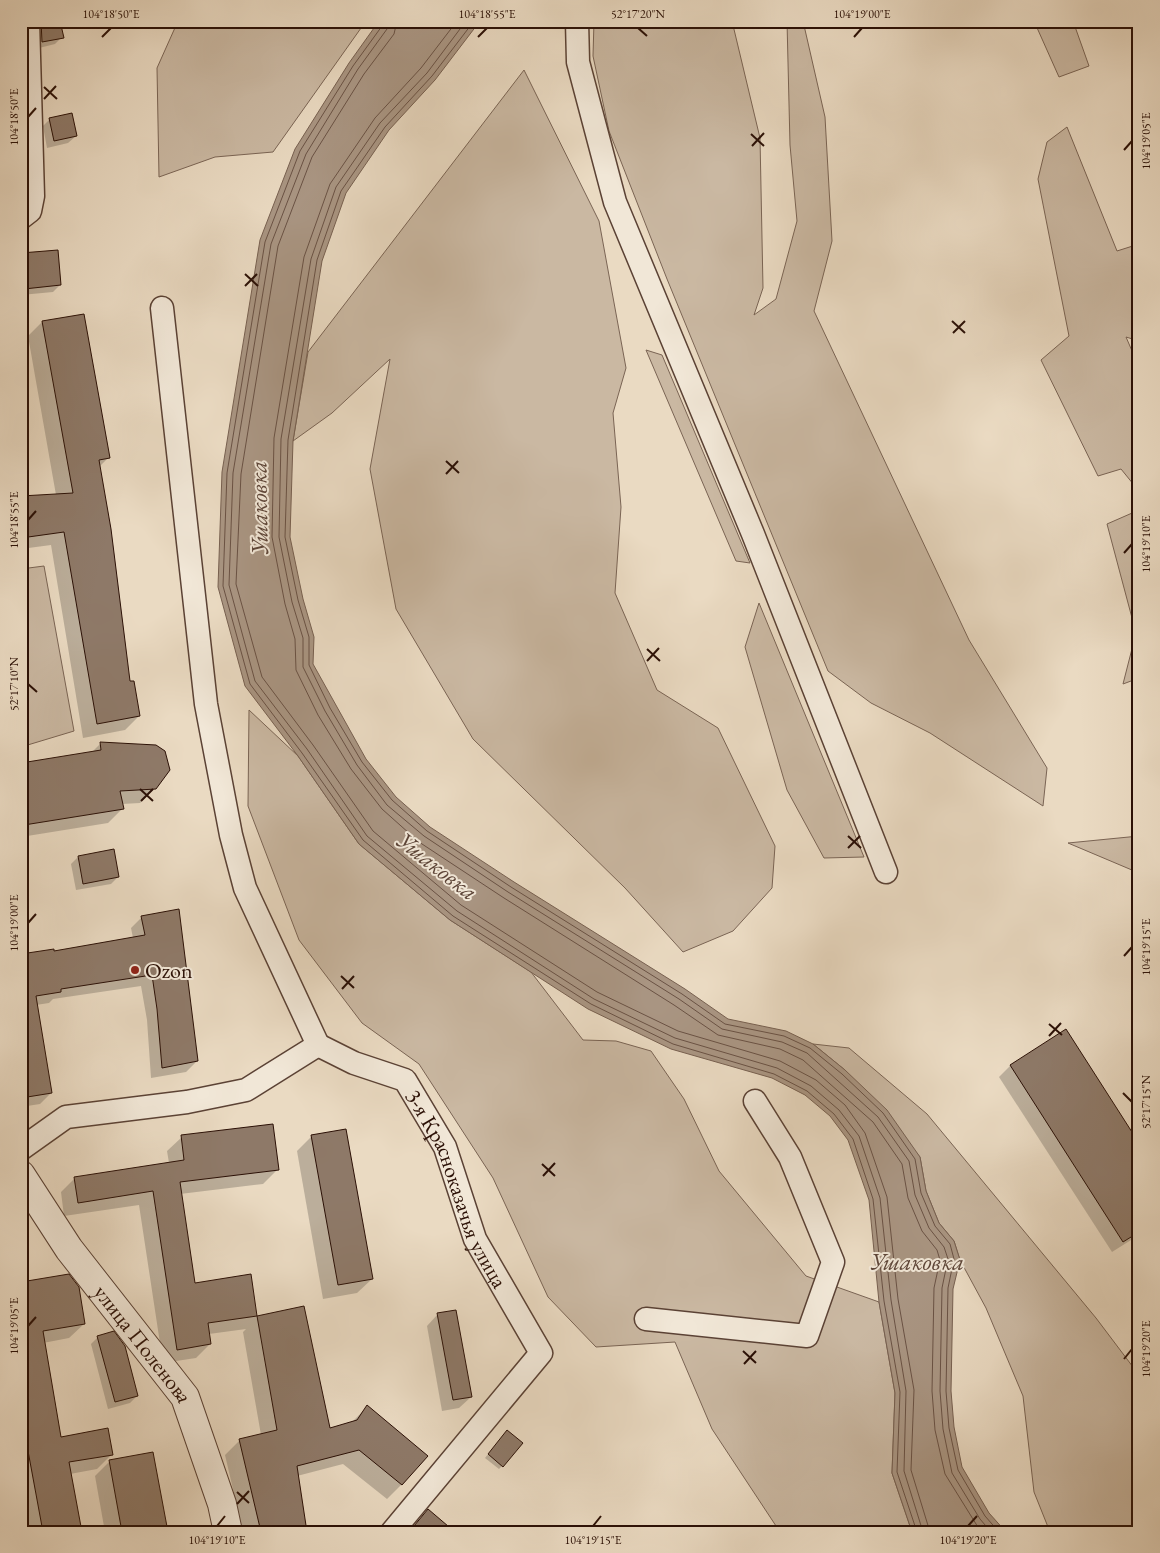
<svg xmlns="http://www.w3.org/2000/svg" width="1160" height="1553" font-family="'EB Garamond',serif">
<rect width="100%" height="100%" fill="#eadac2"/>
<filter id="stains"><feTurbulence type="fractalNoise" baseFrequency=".004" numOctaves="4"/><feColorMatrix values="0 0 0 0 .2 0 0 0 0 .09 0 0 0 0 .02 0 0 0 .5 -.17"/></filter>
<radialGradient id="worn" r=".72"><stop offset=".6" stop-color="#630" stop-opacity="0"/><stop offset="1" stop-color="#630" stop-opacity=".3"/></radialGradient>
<g fill="#cab8a2" stroke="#7a6454">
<path d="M178,21H366L273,152L215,157L159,177L157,68Z"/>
<path d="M594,21H732L760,138L763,288L754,315L776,299L797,221L790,145L787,21H803L825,117L832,241L814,311L969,640L1047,768L1043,806L930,733L871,703L828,671L667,279L609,131L593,56Z"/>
<path d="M1034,21H1073L1089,66L1059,77Z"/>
<path d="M524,70L599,221L626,368L613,413L621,507L615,593L657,690L718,728L775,846L772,888L733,931L683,952L625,888L473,739L396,609L370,469L390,359L332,413L293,441L308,352Z"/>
<path d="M1067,127L1117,251L1139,244V341L1126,337L1139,367V484L1134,485L1121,469L1098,476L1041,360L1069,336L1038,179L1047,142Z"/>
<path d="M646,350L662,355L750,563L736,561Z"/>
<path d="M1139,510V678L1123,684L1136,633L1107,524Z"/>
<path d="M44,566L74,731L21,747V569Z"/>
<path d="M759,603L864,857L824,858L787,790L745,647Z"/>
<path d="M249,710L298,756L359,844L450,920L531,972L583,1040L616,1041L651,1051L684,1099L719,1171L806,1276L879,1302L895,1393L892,1473L912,1532H780L712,1429L675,1342L596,1347L548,1297L493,1178L419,1064L362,1023L299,940L248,806Z"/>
<path d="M1139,836V873L1068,843Z"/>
<path d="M813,1044L849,1048L927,1114L1096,1318L1139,1375V1532H1050L1034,1492L1023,1396L986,1308L960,1260L954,1241L939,1223L926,1191L920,1157L845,1070Z"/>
</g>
<path fill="#a99582" stroke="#776050" d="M379,21H480L435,80L389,130L346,193L322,261L293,441L290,537L303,599L314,637L313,664L366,759L396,797L430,827L514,882L685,989L728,1019L786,1031L813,1044L845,1070L887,1110L920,1157L926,1191L939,1223L954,1241L960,1260L953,1289L951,1391L954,1427L962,1467L989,1513L1006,1532H912L892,1473L895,1393L879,1302L869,1200L848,1140L830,1116L805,1095L772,1078L671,1049L588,1009L450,920L359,844L298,756L245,686L218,587L222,472L260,240L295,149L349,63Z"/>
<g fill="#0003">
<path d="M39,21H59L62,37L55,44L35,49L34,27Z"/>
<path d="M50,119L76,136L68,143L47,148L43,126Z"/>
<path d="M21,254L60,285L53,292L21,295Z"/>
<path d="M42,322L108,458L99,467L129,683L139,716L125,730L83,738L51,545L21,549V497L56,495L28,336Z"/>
<path d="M100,744L155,788L140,803L122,804L123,808L108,823L21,837V764L91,753Z"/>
<path d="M78,857L118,877L111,884L76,890L71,864Z"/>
<path d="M142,917L197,1061L186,1072L151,1078L147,1020L141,986L53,999L49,1003L36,1005L51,1093L40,1104L21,1107V956L133,938L131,928Z"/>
<path d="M1066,1031L1139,1145V1235L1112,1252L999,1077L1010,1066Z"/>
<path d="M312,1136L372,1279L357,1293L323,1299L297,1151Z"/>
<path d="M182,1137L277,1170L263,1184L180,1194L194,1284L250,1276L256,1317L303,1308L329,1430L352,1422L367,1407L402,1484L387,1499L343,1464L297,1476L306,1532H243L225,1455L240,1440L261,1435L243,1332L246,1329L209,1334L210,1344L196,1358L163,1363L139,1205L64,1216L61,1192L75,1178L169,1163L167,1151Z"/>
<path d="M21,1284L84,1324L69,1338L43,1343L60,1438L112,1454L97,1469L70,1474L80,1532H25L21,1508Z"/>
<path d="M438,1314L471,1397L459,1408L442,1411L427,1326Z"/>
<path d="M98,1337L137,1396L130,1403L108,1409L91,1344Z"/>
<path d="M504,1435L502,1466L499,1469L485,1458Z"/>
<path d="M110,1461L166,1532H105L95,1476Z"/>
</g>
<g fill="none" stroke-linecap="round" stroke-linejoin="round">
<g stroke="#6a5244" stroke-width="1">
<path d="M383,21L382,26L353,66L300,151L265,242L227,473L223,586L250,684L302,753L363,840L453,916L591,1004L673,1044L774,1074L807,1091L834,1114L853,1139L873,1199L884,1301L900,1392L897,1472L917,1532"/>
<path d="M389,21L387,29L358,69L306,154L271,244L233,473L229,585L255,681L307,749L367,836L457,911L594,999L675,1038L777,1068L811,1086L839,1110L859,1136L880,1198L891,1300L906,1391L904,1471L923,1532"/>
<path d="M397,21L394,34L364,74L312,157L278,246L241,474L236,584L262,677L313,745L373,831L461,905L597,992L678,1031L780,1061L816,1080L845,1105L865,1133L887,1197L898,1299L914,1390L911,1470L930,1532"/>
<path d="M457,21L421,68L375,118L330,184L304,257L274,438L272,537L285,604L295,639L296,670L318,715L351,769L382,809L419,842L504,898L674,1005L718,1035L780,1049L803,1060L873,1122L902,1164L908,1198L922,1231L937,1250L940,1260L934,1288L932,1391L935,1430L945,1474L981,1532"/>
<path d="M466,21L427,73L380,123L336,187L311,259L281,439L279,537L292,602L303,638V667L325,711L357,765L387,805L424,836L508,892L679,999L722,1029L782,1042L807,1053L878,1117L909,1161L915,1195L929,1228L944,1247L948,1259L942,1288L940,1391L943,1429L952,1473L980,1519L991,1532"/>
<path d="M474,21L432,76L385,127L341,191L317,260L288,440L285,537L298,600L309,637V665L330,708L362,762L392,800L427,831L511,887L682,994L725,1024L784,1036L810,1048L842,1074L883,1113L915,1159L921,1193L935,1226L950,1244L954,1259L948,1288L946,1391L949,1428L958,1470L985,1516L999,1532"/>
</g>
</g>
<g fill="#8e7968" stroke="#2b1006">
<path d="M41,21H60L64,38L42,42Z"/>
<path d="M72,113L77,136L54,141L49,118Z"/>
<path d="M58,250L61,285L24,289L21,253Z"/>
<path d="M84,314L110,458L99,460L111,529L130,681H134L140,716L97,724L64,532L21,538V496L73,493L42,321Z"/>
<path d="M100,742L156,745L165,751L170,770L156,789L120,791L124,809L24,825L21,811V763L101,750Z"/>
<path d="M114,849L119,877L83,884L78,856Z"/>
<path d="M179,909L198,1061L162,1068L157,1009L152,975L61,989V992L36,996L52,1093L21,1098V954L54,949V951L145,935L141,916Z"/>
<path d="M1066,1029L1139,1143V1232L1123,1242L1010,1065Z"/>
<path d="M273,1124L279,1170L180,1182L195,1283L251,1274L257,1316L208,1323L211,1344L177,1350L153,1191L78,1203L74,1177L184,1160L181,1135Z"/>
<path d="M346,1129L373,1279L338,1285L311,1135Z"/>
<path d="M69,1274L79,1287L85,1324L43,1331L61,1437L108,1428L113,1455L69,1462L82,1532H43L21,1413V1282Z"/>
<path d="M304,1306L330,1428L357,1420L367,1405L428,1456L402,1485L359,1450L297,1466L307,1532H261L239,1439L277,1430L257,1316Z"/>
<path d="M456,1310L472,1397L453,1400L437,1313Z"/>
<path d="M114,1331L125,1346L138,1396L115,1402L97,1336Z"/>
<path d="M507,1430L523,1443L503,1467L488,1454Z"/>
<path d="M153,1452L168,1532H122L109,1460Z"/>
<path d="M428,1509L455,1532H409Z"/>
</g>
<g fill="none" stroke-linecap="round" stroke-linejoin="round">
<defs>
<g id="minor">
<path d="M577,21L578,62L615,202L753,534L886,872"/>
<path d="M21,218L30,211L33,196L28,21"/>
<path id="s1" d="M318,1045L354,1063L405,1080L445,1147L475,1239L541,1353L392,1532"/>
<path d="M21,1149L66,1117L187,1102L246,1090L318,1045L245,888L231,835L206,704L162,308"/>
<path d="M646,1319L807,1336L833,1262L790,1157L755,1101"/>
</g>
<g id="tertiary">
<path id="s2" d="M21,1175L69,1249L185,1397L222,1504L228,1532"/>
</g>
</defs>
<use href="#minor" stroke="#5b4235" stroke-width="25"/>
<use href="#tertiary" stroke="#5b4235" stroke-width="30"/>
<use href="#minor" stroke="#f1e7d7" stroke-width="22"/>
<use href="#tertiary" stroke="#f1e7d7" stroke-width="28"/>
</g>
<path fill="none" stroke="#2b1006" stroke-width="2" d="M638,28L647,36M102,37L111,28M478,37L487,28M854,37L862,28M44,87L57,99M44,99L56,86M28,117L36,108M751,134L764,146M752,146L764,133M1124,150L1132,141M245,274L258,286M245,286L257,274M952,321L965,333M953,333L965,321M446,461L459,473M446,474L458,461M28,520L36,511M1124,553L1132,544M647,649L660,661M647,661L659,648M28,684L37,692M140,789L153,801M141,801L153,789M848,836L861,848M848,848L860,836M28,923L36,914M1124,956L1132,947M341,976L354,988M342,989L354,976M1049,1024L1062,1035M1049,1036L1061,1023M1123,1093L1132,1102M542,1164L555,1176M543,1176L555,1163M28,1326L36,1317M743,1351L756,1363M1124,1359L1132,1349M744,1364L756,1351M237,1492L249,1503M237,1504L249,1491M217,1526L225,1516M593,1526L601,1516M968,1526L977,1516"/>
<circle fill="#8f2418" stroke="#f1e7d7" stroke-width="2" cx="135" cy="970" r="5"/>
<g text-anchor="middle" stroke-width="4" stroke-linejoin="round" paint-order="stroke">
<g font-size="22" fill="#2b1006" stroke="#f1e7d7" text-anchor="start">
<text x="145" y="978">Ozon</text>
</g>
<g font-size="22" fill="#2b1006" stroke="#f1e7d7">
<text dy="8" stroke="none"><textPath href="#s1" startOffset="215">3-я Красноказачья улица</textPath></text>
<text dy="8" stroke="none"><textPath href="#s2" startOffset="209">улица Поленова</textPath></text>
</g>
<g font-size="24" font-style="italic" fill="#5d4538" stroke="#f1e7d7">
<text transform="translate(259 508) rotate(-91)" y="8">Ушаковка</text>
<text transform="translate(437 866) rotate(38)" y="8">Ушаковка</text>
<text x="917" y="1270">Ушаковка</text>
</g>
</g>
<rect width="1160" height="1553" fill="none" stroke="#eadac2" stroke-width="55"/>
<rect x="28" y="28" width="1104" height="1498" fill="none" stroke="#2b1006" stroke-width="2"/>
<g font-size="12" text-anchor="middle" fill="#2b1006">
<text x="111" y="18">104°18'50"E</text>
<text x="487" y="18">104°18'55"E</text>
<text x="638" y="18">52°17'20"N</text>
<text x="862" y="18">104°19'00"E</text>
<text transform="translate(14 117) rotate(-90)" y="4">104°18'50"E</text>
<text transform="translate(1146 141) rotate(-90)" y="4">104°19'05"E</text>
<text transform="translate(14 520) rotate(-90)" y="4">104°18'55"E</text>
<text transform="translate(1146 544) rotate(-90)" y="4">104°19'10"E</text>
<text transform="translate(14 684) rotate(-90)" y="4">52°17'10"N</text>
<text transform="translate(14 923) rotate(-90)" y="4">104°19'00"E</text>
<text transform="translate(1146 947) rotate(-90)" y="4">104°19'15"E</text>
<text transform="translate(1146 1102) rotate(-90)" y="4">52°17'15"N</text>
<text transform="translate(14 1326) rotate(-90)" y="4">104°19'05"E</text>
<text transform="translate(1146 1349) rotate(-90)" y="4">104°19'20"E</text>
<text x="217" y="1544">104°19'10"E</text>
<text x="593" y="1544">104°19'15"E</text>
<text x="968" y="1544">104°19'20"E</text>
</g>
<rect width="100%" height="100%" filter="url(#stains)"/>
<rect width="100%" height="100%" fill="url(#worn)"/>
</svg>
